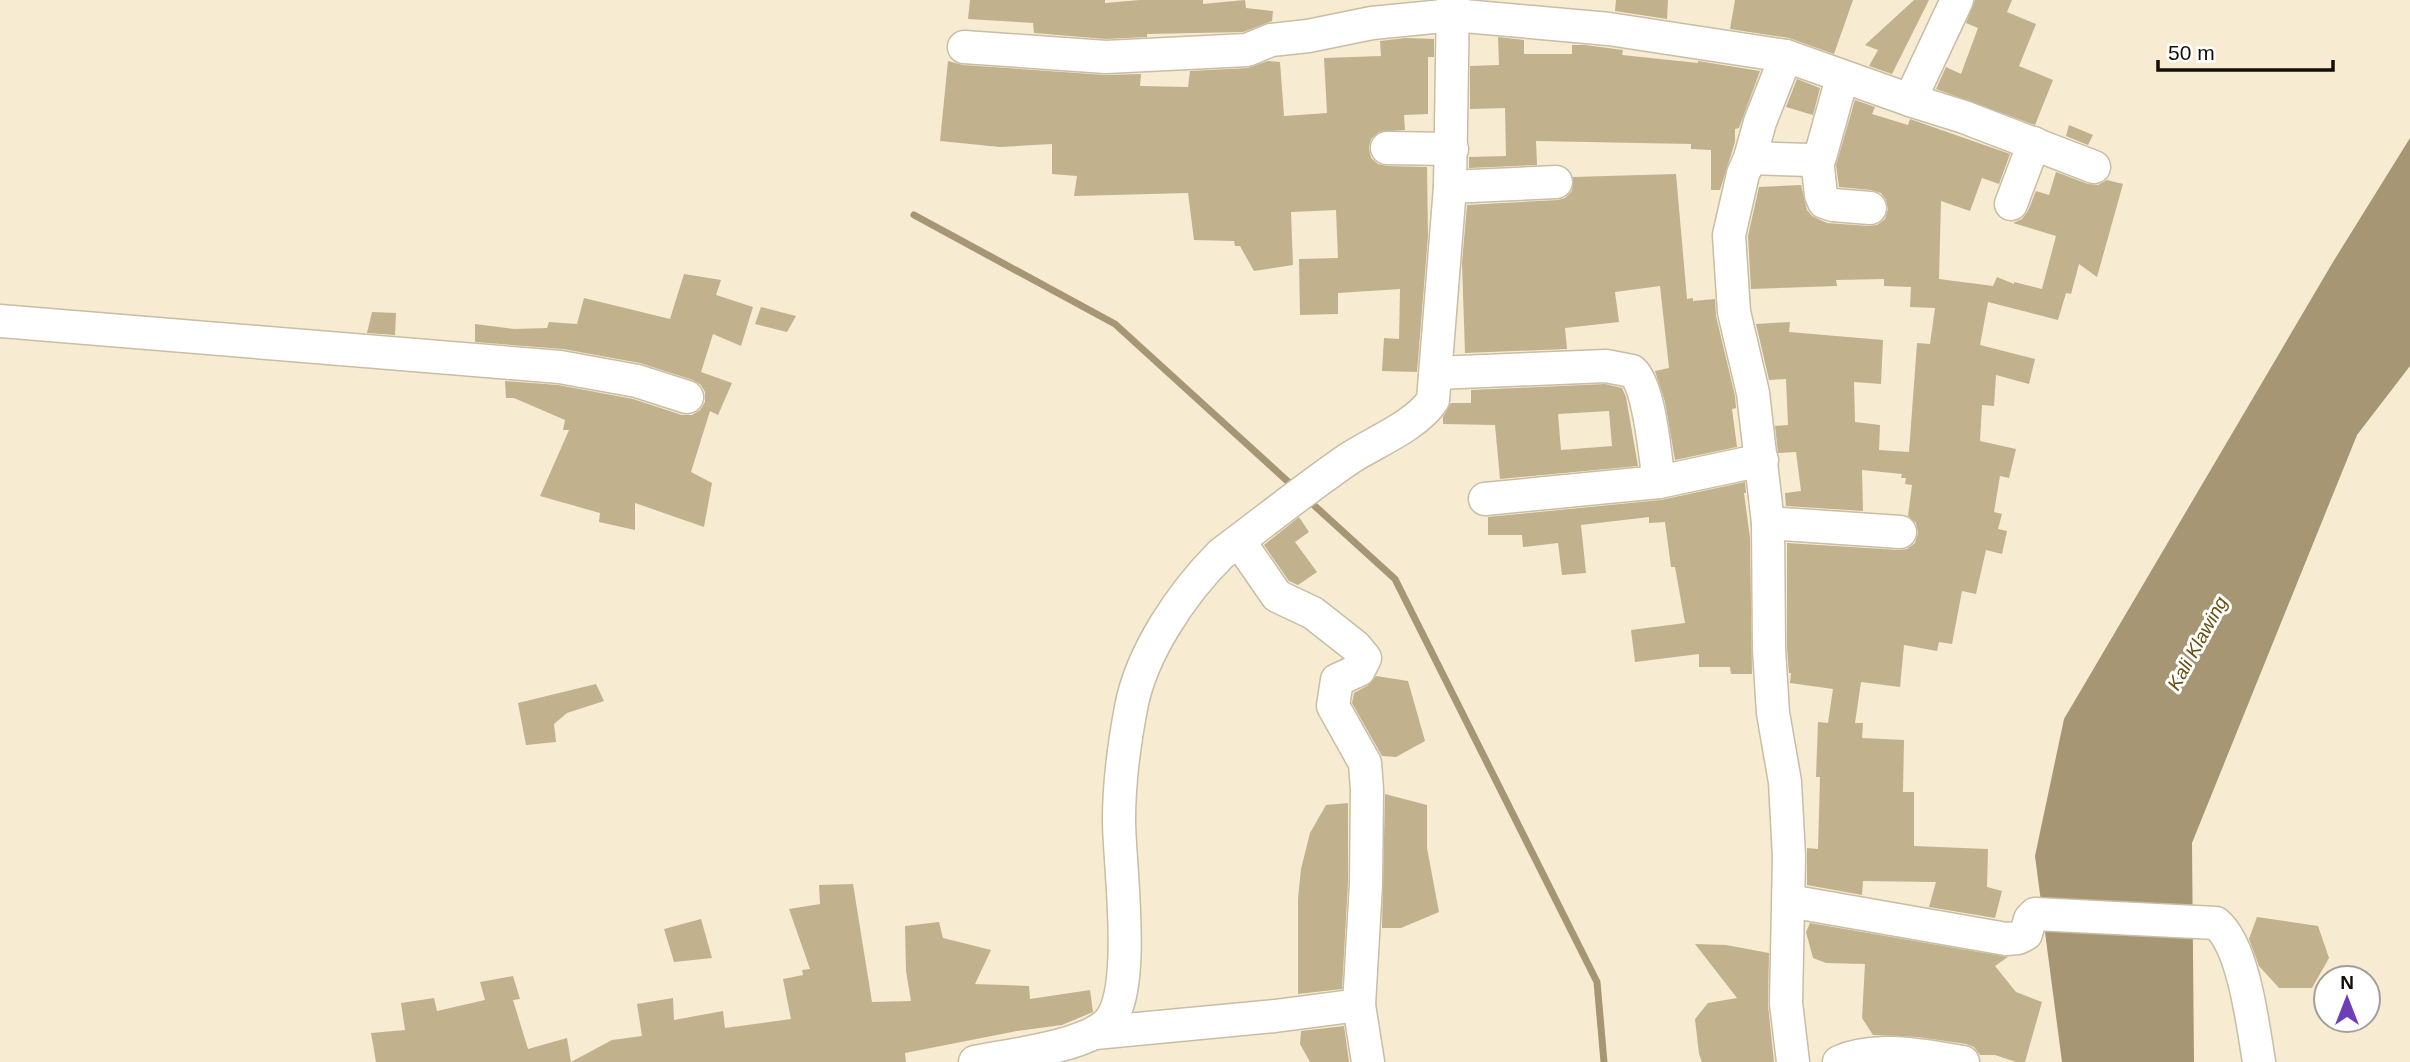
<svg xmlns="http://www.w3.org/2000/svg" width="2410" height="1062" font-family="Helvetica,sans-serif">
<rect width="100%" height="100%" fill="#f7ebd2"/>
<path fill="#a79673" d="M2410,138V366L2357,435L2192,843L2194,1062H2062L2035,856L2064,719L2333,262Z"/>
<g fill="none" stroke-linecap="round" stroke-linejoin="round">
<g stroke="#a79673" stroke-width="7">
<path d="M914,215L1115,324L1295,488"/>
<path d="M1306,498L1395,579L1597,982L1604,1062"/>
</g>
</g>
<g fill="#c2b18d" fill-rule="evenodd">
<path d="M970,0H1105V3L1140,0H1203V4L1245,0L1246,8L1273,11L1272,21L1243,32L1147,34V37L1106,39L1034,33L1033,23L968,19Z"/>
<path d="M1616,0H1668L1667,19L1615,11Z"/>
<path d="M1735,0H1853L1834,54L1789,38L1730,29Z"/>
<path d="M1914,0H1929L1892,74L1869,66L1878,50L1865,45Z"/>
<path d="M1975,0H2012L2007,12L2036,24L2019,66L2053,80L2035,125L1936,89L1946,67L1961,74L1978,28L1966,23Z"/>
<path d="M1498,37L1524,40V54H1572V45H1585L1623,50L1622,55L1698,63V61L1760,71L1739,128L1735,129V142L1720,190H1711V150L1691,149V144L1536,141L1537,165L1469,168V157L1506,156L1505,108L1470,109V66L1499,65Z"/>
<path d="M1406,38L1434,39V57H1428V114L1404,115L1405,130L1379,132L1371,139L1369,148L1371,158L1378,164L1387,166L1427,167L1428,236L1417,372L1382,371L1384,338L1399,339L1400,289L1338,293V314L1300,315L1299,259L1338,258L1336,210L1291,212L1293,265L1254,271L1240,246H1235L1234,241L1194,240L1188,193L1074,196L1077,176L1052,174V144L1000,147L940,141L948,61L963,65L1105,75L1141,74L1140,86L1188,87L1190,71L1248,68L1268,61L1280,62L1284,116L1327,113L1324,58L1381,56L1380,41Z"/>
<path d="M1797,79L1820,88L1813,115L1786,107Z"/>
<path d="M1855,100L1875,107L1872,114L1908,125L1910,119L2010,154L1999,184L1982,178L1970,211L1941,201L1939,279L1993,286L1997,277L2014,284V282L2042,289L2056,236L2013,223L2022,219L2028,211L2036,191L2049,195L2056,172L2088,184L2098,185L2107,180L2123,184L2097,277L2079,264L2071,294L2066,293L2058,320L1988,302L1980,345L2035,359L2029,384L1996,375L1994,406L1982,405L1980,441L2016,449L2009,478L2000,476L1994,512L2002,514L1998,529L2007,531L2002,554L1986,550L1976,594L1962,591L1952,644L1939,642L1937,651L1904,645L1900,687L1861,682L1855,723H1863L1862,738L1904,740L1903,792H1914V846L1988,849L1987,887L2002,891L1995,918L1929,907L1936,882L1863,881L1862,895L1807,885V848L1818,849L1820,777H1816L1818,722L1828,723L1833,689L1790,683L1791,673H1789L1787,648V543L1899,550L1907,549L1915,543L1918,533L1916,523L1908,516L1912,485L1905,484L1906,478H1901L1902,474L1862,470L1863,511L1786,506L1785,493L1801,491L1796,452L1778,453L1775,426L1788,425L1786,379L1769,380L1756,324L1790,322L1789,332L1883,340L1881,384L1854,382L1855,422L1880,425L1879,450L1909,452L1917,343L1930,344L1935,308L1910,307L1911,287L1884,286V279L1836,280L1837,286L1751,289L1748,236L1759,187L1801,185L1807,210L1812,216L1827,223L1869,226L1877,225L1885,219L1888,209L1886,200L1881,193L1871,190L1839,187L1836,165Z"/>
<path d="M2069,125L2093,135L2088,145L2066,136Z"/>
<path d="M1676,174L1687,299L1693,298V301L1715,299L1716,316L1735,396L1736,408L1732,409L1737,447L1675,460L1665,402L1655,371L1669,368L1660,286L1615,292L1619,322L1565,328L1567,349L1465,353L1462,263L1467,205L1558,200L1565,198L1572,191L1573,177Z"/>
<path d="M684,274L721,280L716,295L753,307L741,346L713,334L701,372L732,383L718,415L710,411L691,472L712,483L704,527L635,503V530L599,522L600,513L540,496L569,430H563L565,420L514,398H506L505,381L558,385L633,399L682,415H692L700,410L705,402V392L701,385L693,380L640,363L563,349L475,342V324L514,329L547,328L549,322L577,324L584,298L670,319Z"/>
<path d="M761,307L796,316L787,332L755,324Z"/>
<path d="M372,312L396,313L395,335L367,333Z"/>
<path d="M1605,384L1622,388L1626,397L1638,466L1500,479L1495,425L1443,424V417L1451,403H1471V390ZM1609,411L1612,446L1561,450L1558,414Z"/>
<path d="M1745,482L1746,493H1744L1750,538L1752,674H1731L1730,667H1699V654L1635,662L1631,630L1685,623L1675,567H1671L1665,522L1649,523V517L1581,525L1586,573L1562,575L1558,543L1523,547L1522,535H1488V517L1661,500Z"/>
<path d="M1299,517L1309,532L1295,542L1317,572L1298,585L1289,581L1264,545Z"/>
<path d="M1376,676L1408,681L1425,741L1396,757L1382,756L1352,703L1354,693L1367,686Z"/>
<path d="M596,684L604,701L567,713L554,724L556,742L526,745L518,703Z"/>
<path d="M1385,794L1427,805V848L1439,912L1401,928H1382Z"/>
<path d="M1348,803V883L1342,989L1298,994V899L1301,869L1310,833L1326,805Z"/>
<path d="M853,884L872,1002L911,1001L906,971L905,926L939,922L943,938L991,950L975,984L1029,986L1030,999L1090,990L1093,1012L1062,1025L1017,1031L905,1053L906,1062H571L612,1040L642,1036L637,1004L673,998L674,1020L723,1011L725,1028L791,1019L783,979L803,975L802,970L810,969L789,909L820,904L819,885Z"/>
<path d="M2257,917L2318,926L2329,958L2312,988H2279L2259,966L2249,939Z"/>
<path d="M701,919L712,958L674,962L664,929Z"/>
<path d="M1810,923L2008,957L1995,966L2016,992L2042,1002L2025,1062H2016L1995,1055H1980L1974,1047L1966,1044L1918,1037L1873,1035L1862,1018L1865,964L1826,963L1813,958L1806,932Z"/>
<path d="M1695,944L1726,945L1769,953L1768,1005L1774,1062H1702L1699,1054L1695,1019L1708,1003L1737,998Z"/>
<path d="M513,976L520,999L513,1000L528,1049L567,1038L571,1062H376L371,1033L405,1030L401,1003L434,998L437,1011L485,1000L480,982Z"/>
<path d="M1344,1026L1349,1062H1310L1300,1044L1301,1031Z"/>
</g>
<g fill="none" stroke-linecap="round" stroke-linejoin="round">
<defs>
<g id="minor">
<path d="M964,47L1106,57L1247,50L1271,40L1308,36L1372,23L1453,15L1609,29L1786,56L1760,122L1750,158L1743,174L1729,235L1734,312L1753,393L1768,523L1769,649L1773,713L1785,782L1789,857L1786,1003L1793,1062"/>
<path d="M1786,56L1910,100L1957,0"/>
<path d="M1910,100L1964,117L2094,167"/>
<path d="M1387,148L1452,149"/>
<path d="M1750,158L1809,160L1820,157L1842,78"/>
<path d="M1817,159L1821,195L1824,202L1833,205L1870,208"/>
<path d="M1450,187L1556,182"/>
<path d="M2011,204L2034,143"/>
<path d="M0,321L560,367L637,381L687,397"/>
<path d="M1436,373L1606,366L1632,371C1650,386 1655,457 1659,482"/>
<path d="M1485,499L1659,482L1762,460"/>
<path d="M1768,523L1900,532"/>
<path d="M1789,901L2006,939L2018,938L2026,934L2030,919L2035,914L2216,923C2244,946 2253,1026 2259,1062"/>
<path d="M1359,1005L1368,1062"/>
<path d="M1095,1033L1275,1016L1359,1005L1366,884L1367,790L1365,763L1333,706L1337,680L1359,670L1365,658L1355,646L1313,613L1277,596L1239,541"/>
<path d="M975,1062C1010,1055 1082,1047 1107,1024C1138,994 1119,864 1119,820C1119,783 1124,745 1131,708C1141,653 1182,593 1221,554C1264,522 1306,488 1350,458C1375,442 1417,425 1433,400L1450,187L1453,0"/>
<path d="M1839,1062C1875,1045 1925,1056 1963,1062"/>
</g>
</defs>
<use href="#minor" stroke="#c8bda5" stroke-width="35"/>
<use href="#minor" stroke="#fff" stroke-width="32"/>
</g>
<g text-anchor="middle" stroke-width="6" stroke-linejoin="round" paint-order="stroke">
<g font-size="19" font-style="italic" fill="#674f0f" stroke="#fff">
<text transform="translate(2197 643) rotate(-61)" y="7">Kali Klawing</text>
</g>
</g>
<g transform="translate(2347 999)"><circle r="33" fill="#ffffff" stroke="#a19f9c" stroke-width="2"/>
<path d="M0-5L12 26L0 18L-12 26Z" fill="#6d3fb7"/>
<text y="-10" font-size="19" font-weight="bold" text-anchor="middle" fill="#130f07">N</text>
</g>
<path d="M2158 60v10h175v-10" fill="none" stroke="#130f07" stroke-width="3.5"/>
<text x="2168" y="60" font-size="21" fill="#130f07" stroke="#ffffff" stroke-width="5" paint-order="stroke">50 m</text>
</svg>
